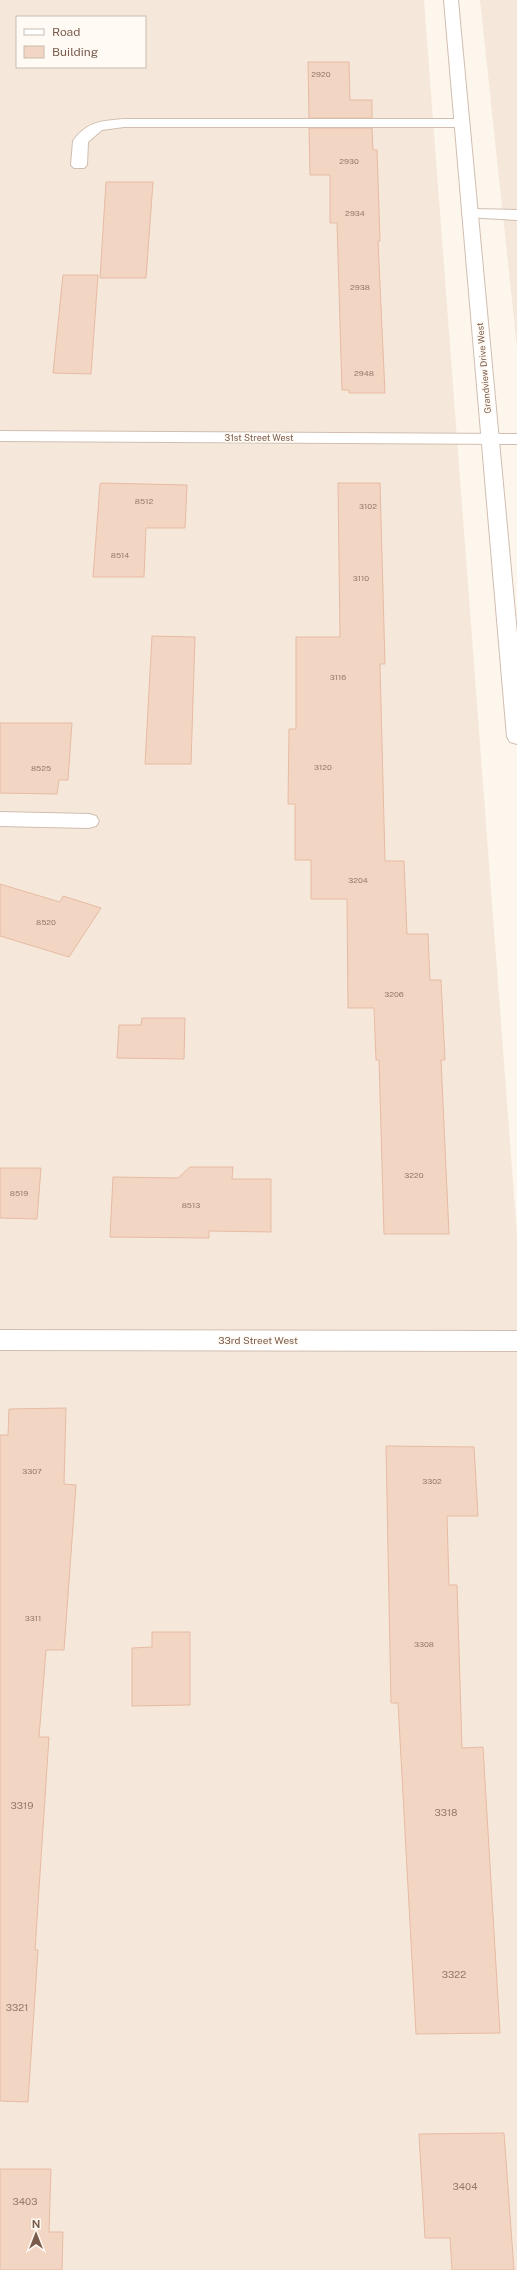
<svg xmlns="http://www.w3.org/2000/svg" width="517" height="2270" font-family="'Public Sans',sans-serif">
<rect width="100%" height="100%" fill="#fdf6ec"/>
<g fill="#f5e8da" fill-rule="evenodd">
<path d="M0,0H424L517,1235V2270H0ZM17,17H145V67H17Z"/>
<path d="M480,0H517V347Z"/>
</g>
<g fill="#f3d5c3" stroke="#e6bba3">
<path d="M308,62H349L350,100H372V118H309Z"/>
<path d="M309,128H372L373,150H377L380,241H378L385,393H349V390H342L337,223H330V175H310Z"/>
<path d="M106,182H153L146,278H100Z"/>
<path d="M63,275H98L91,374L53,373Z"/>
<path d="M102,483L187,485L185,528H146L144,577H93L100,484Z"/>
<path d="M338,483H380L385,664H380L385,861H404L407,934H428L430,980H441L445,1060H441L449,1234H384L379,1060H376L374,1008H348L347,899H311V860H295V804H288L289,729H296V637H340Z"/>
<path d="M152,636L195,637L191,764H145Z"/>
<path d="M0,723H72L68,780H59L57,794L0,793Z"/>
<path d="M0,884L60,902L63,896L101,908L69,957L0,936Z"/>
<path d="M142,1018H185L184,1059L117,1058L119,1025H141Z"/>
<path d="M190,1167H233L232,1179H271V1232L209,1231V1238L110,1237L113,1177L178,1178Z"/>
<path d="M0,1168H41L37,1219L0,1218Z"/>
<path d="M66,1408L64,1484L76,1485L64,1650H46L39,1737H49L35,1950H38L28,2102L0,2101V1435H8L9,1409Z"/>
<path d="M386,1446L474,1447L478,1516H447L449,1585H457L462,1748L483,1747L500,2033L416,2034L398,1703H391Z"/>
<path d="M152,1632H190V1705L132,1706V1648L152,1647Z"/>
<path d="M504,2133L514,2270H452L450,2238H425L419,2134Z"/>
<path d="M0,2169H51L49,2232H63L62,2270H0Z"/>
</g>
<g fill="none" stroke-linecap="round" stroke-linejoin="round">
<defs>
<g id="service">
<path d="M124,119H462L467,120L469,123L467,126L462,127H124L102,130L88,142L87,165L84,168H74L71,165L73,141C87,121 102,121 124,119Z"/>
<path d="M0,812L89,814L96,816L99,821L96,826L89,828L0,826Z"/>
</g>
<g id="minor">
<path d="M470,209L517,210V220L464,217L462,214L464,211Z"/>
<path d="M0,431L517,434V444L0,441Z"/>
<path d="M0,1330L517,1331V1351L0,1350Z"/>
</g>
<path id="tertiary" d="M444,0H458L517,634V744L510,742L507,737Z"/>
</defs>
<use href="#service" stroke="#d1beb0" stroke-width="2"/>
<use href="#minor" stroke="#d1beb0" stroke-width="2"/>
<use href="#tertiary" stroke="#d1beb0" stroke-width="2"/>
<use href="#service" fill="#fff" fill-rule="evenodd"/>
<use href="#minor" fill="#fff" fill-rule="evenodd"/>
<use href="#tertiary" fill="#fff" fill-rule="evenodd"/>
</g>
<g text-anchor="middle" stroke-width="3" stroke-linejoin="round" paint-order="stroke">
<g font-size="8" fill="#987a6a">
<text x="321" y="77">2920</text>
<text x="349" y="164">2930</text>
<text x="355" y="216">2934</text>
<text x="360" y="290">2938</text>
<text x="364" y="376">2948</text>
<text x="144" y="504">8512</text>
<text x="368" y="509">3102</text>
<text x="120" y="558">8514</text>
<text x="361" y="581">3110</text>
<text x="338" y="680">3116</text>
<text x="323" y="770">3120</text>
<text x="41" y="771">8525</text>
<text x="358" y="883">3204</text>
<text x="46" y="925">8520</text>
<text x="394" y="997">3206</text>
<text x="414" y="1178">3220</text>
<text x="19" y="1196">8519</text>
<text x="191" y="1208">8513</text>
<text x="32" y="1474">3307</text>
<text x="432" y="1484">3302</text>
<text x="33" y="1621">3311</text>
<text x="424" y="1647">3308</text>
</g>
<g font-size="9" fill="#7a5c4d" stroke="#fffaf3">
<text transform="translate(484 368) rotate(-95)" y="3">Grandview Drive West</text>
<text x="259" y="441">31st Street West</text>
</g>
<g font-size="10" fill="#7a5c4d" stroke="#fffaf3">
<text x="258" y="1344">33rd Street West</text>
</g>
<g font-size="10" fill="#987a6a">
<text x="22" y="1809">3319</text>
<text x="446" y="1816">3318</text>
<text x="454" y="1978">3322</text>
<text x="17" y="2011">3321</text>
<text x="465" y="2190">3404</text>
<text x="25" y="2205">3403</text>
</g>
</g>
<rect x="16" y="16" width="130" height="52" fill="#fffaf3" stroke="#cabbb1"/>
<rect x="24" y="29" width="20" height="6" fill="#ffffff" stroke="#cabbb1"/>
<text x="52" y="36" font-size="12" fill="#7a5c4d">Road</text>
<rect x="24" y="46" width="20" height="12" fill="#f3d5c3" stroke="#cabbb1"/>
<text x="52" y="56" font-size="12" fill="#7a5c4d">Building</text>
<g transform="translate(36 2234)" stroke="#fffaf3" stroke-width="3" paint-order="stroke">
<path d="M0-3L7 15L0 10L-7 15Z" fill="#7a5c4d"/>
<text y="-6" font-size="11" font-weight="bold" text-anchor="middle" fill="#7a5c4d">N</text>
</g>
</svg>
